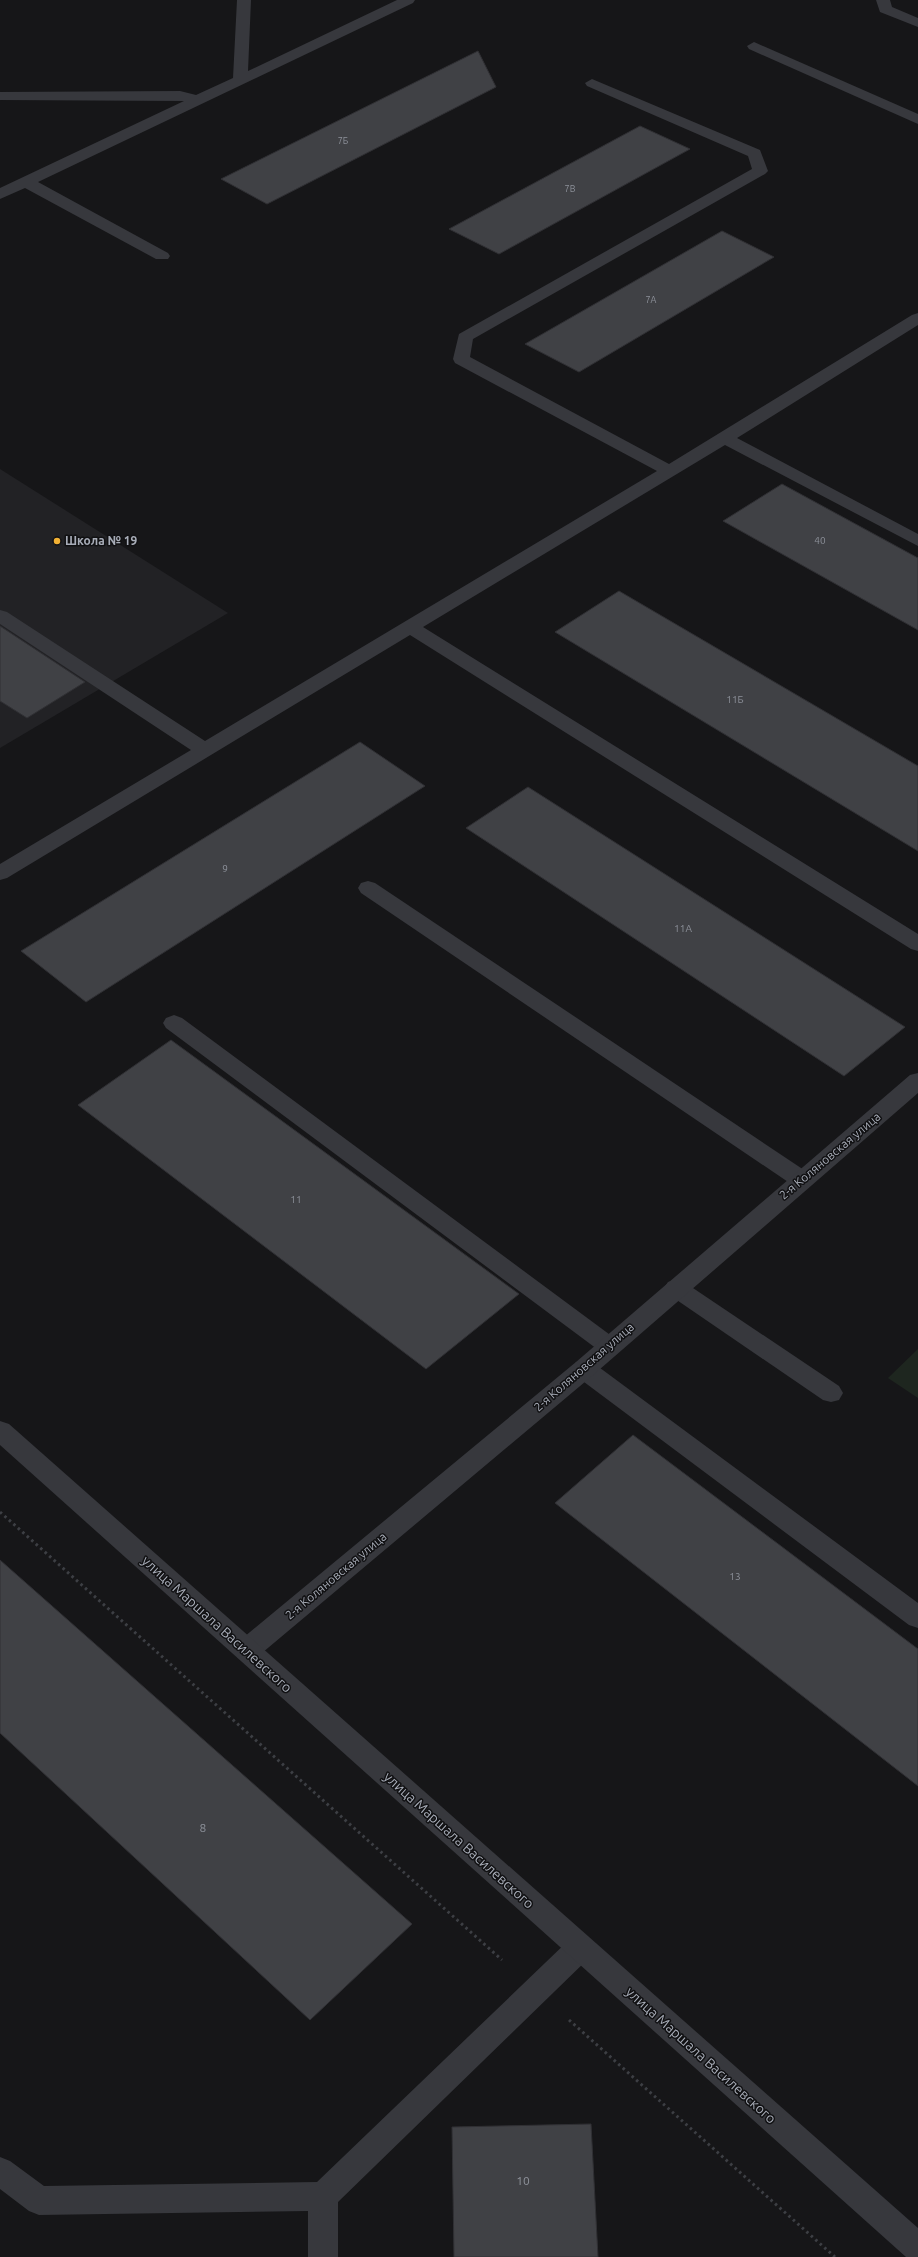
<svg xmlns="http://www.w3.org/2000/svg" width="918" height="2257" font-family="Ubuntu,sans-serif">
<rect width="100%" height="100%" fill="#161618"/>
<path fill="#222225" d="M0,469L228,613L0,748Z"/>
<path fill="#1e261f" d="M918,1349V1398L888,1378Z"/>
<g fill="#404145" stroke="#303034">
<path d="M478,51L496,87L267,204L221,179Z"/>
<path d="M640,126L690,149L499,254L449,229Z"/>
<path d="M722,231L774,257L579,372L525,344Z"/>
<path d="M782,484L918,558V630L723,521Z"/>
<path d="M619,591L918,766V851L555,632Z"/>
<path d="M0,626L85,682L27,718L0,701Z"/>
<path d="M360,742L425,786L86,1002L21,951Z"/>
<path d="M528,787L905,1027L844,1076L466,828Z"/>
<path d="M171,1040L519,1294L426,1369L78,1105Z"/>
<path d="M633,1435L918,1649V1786L555,1503Z"/>
<path d="M0,1560L412,1924L310,2020L0,1733Z"/>
<path d="M591,2124L598,2257H454L452,2127Z"/>
</g>
<g fill="none" stroke-linecap="round" stroke-linejoin="round">
<g stroke="#3d3f44" stroke-width="3" stroke-dasharray="2.5 3.5" stroke-linecap="butt">
<path d="M0,1512L502,1960"/>
<path d="M569,2020L835,2257"/>
</g>
<g fill="#37383d" fill-rule="evenodd">
<path d="M237,0H251L248,71L397,0H415L413,3L38,182L168,253L170,256L168,259H156L25,188L0,199V188L184,101L0,100V92L180,91L196,95L233,78Z"/>
<path d="M876,0H890L892,7L918,18V27L880,12Z"/>
<path d="M754,42L918,114V124L749,49L747,46Z"/>
<path d="M592,79L760,150L768,171L765,174L473,339L470,357L669,464L912,315L918,313V325L737,438L918,534V546L725,445L423,627L918,934V951L911,949L410,635L7,878L0,880V864L191,750L0,624V610L7,612L205,741L657,471L455,363L453,359L459,334L752,169L748,156L587,86L585,83Z"/>
<path d="M368,881L375,883L810,1174L813,1180L810,1186L802,1188L794,1186L361,893L358,888L361,883Z"/>
<path d="M174,1015L182,1018L617,1340L621,1346L617,1352L609,1355L601,1352L166,1028L163,1023L166,1018Z"/>
<path d="M676,1279L684,1282L839,1386L843,1393L839,1400L831,1402L823,1400L668,1294L664,1288L668,1282Z"/>
<path d="M584,1360L592,1362L918,1603V1628L909,1625L576,1376L572,1369L576,1362Z"/>
<path d="M580,1935L590,1939L594,1948L590,1957L338,2202V2257H308V2211L39,2215L29,2211L0,2189V2157L10,2161L44,2186L317,2182L570,1939Z"/>
</g>
<path fill="#37383d" fill-rule="evenodd" d="M918,1073V1093L592,1376L256,1658L247,1661L238,1658L234,1650L238,1642L576,1362L910,1075Z"/>
<path fill="#37383d" fill-rule="evenodd" d="M0,1421L9,1424L918,2228V2257H906L0,1445Z"/>
</g>
<circle fill="#f2b134" stroke="#111113" stroke-width="1.5" cx="57" cy="541" r="4"/>
<g text-anchor="middle" stroke-width="3" stroke-linejoin="round" paint-order="stroke">
<g font-size="9" fill="#8e929b">
<text x="343" y="144">7Б</text>
<text x="570" y="192">7В</text>
<text x="651" y="303">7А</text>
</g>
<g font-size="10" fill="#8e929b">
<text x="820" y="544">40</text>
<text x="735" y="703">11Б</text>
<text x="225" y="872">9</text>
<text x="683" y="932">11А</text>
<text x="296" y="1203">11</text>
<text x="735" y="1580">13</text>
</g>
<g font-size="12" font-weight="bold" fill="#a8adb8" stroke="#111113" text-anchor="start">
<text x="65" y="545">Школа № 19</text>
</g>
<g font-size="12" fill="#a8adb8" stroke="#111113">
<text transform="translate(830 1156) rotate(-40)" y="4">2-я Коляновская улица</text>
<text transform="translate(584 1367) rotate(-41)" y="4">2-я Коляновская улица</text>
<text transform="translate(336 1576) rotate(-40)" y="4">2-я Коляновская улица</text>
</g>
<g font-size="12" fill="#8e929b">
<text x="203" y="1832">8</text>
<text x="523" y="2185">10</text>
</g>
<g font-size="14" fill="#a8adb8" stroke="#111113">
<text transform="translate(217 1624) rotate(42)" y="5">улица Маршала Василевского</text>
<text transform="translate(459 1840) rotate(42)" y="5">улица Маршала Василевского</text>
<text transform="translate(701 2055) rotate(42)" y="5">улица Маршала Василевского</text>
</g>
</g>
</svg>
